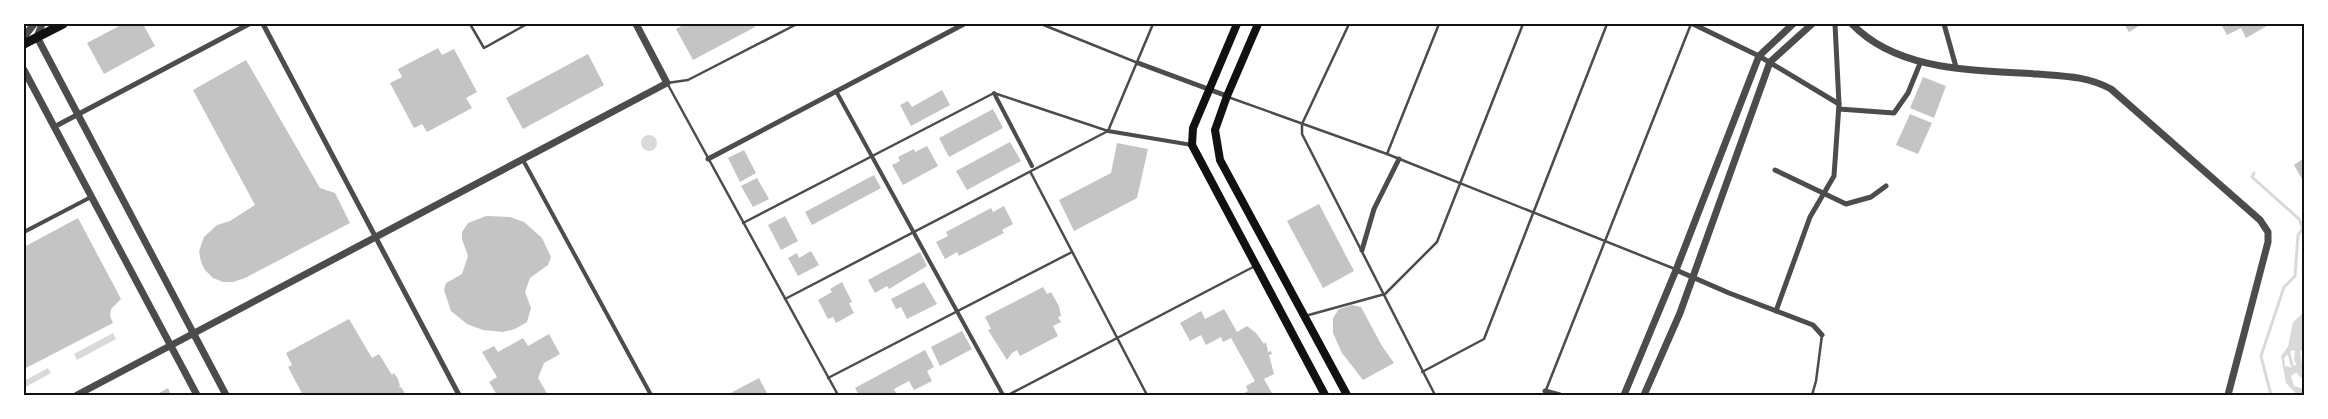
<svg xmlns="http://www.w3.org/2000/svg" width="2328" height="419" font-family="'Roboto Condensed',sans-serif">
<rect width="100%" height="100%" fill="#fff"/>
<g fill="#d9d9d9" fill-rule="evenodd">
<circle cx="649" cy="143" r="8"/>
<path d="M2304,312V348L2300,352L2304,376L2298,371L2291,376L2294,386L2304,389V395H2297L2286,383L2281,356L2288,347L2293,322ZM2292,350L2295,351L2294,359L2296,364L2294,368L2285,366L2284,358Z"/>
<path d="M113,333L116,339L77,360L74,354Z"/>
<path d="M48,368L51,373L24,388V381Z"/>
</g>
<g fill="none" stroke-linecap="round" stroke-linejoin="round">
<g stroke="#d9d9d9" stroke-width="3">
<path d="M2254,173L2252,177L2299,219L2303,228L2298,235L2295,276L2284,287L2261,356L2271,395"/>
<path d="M2288,349L2292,365L2304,379"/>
</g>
</g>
<g fill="#c4c4c4">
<path d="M123,24H143L155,46L104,74L87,43Z"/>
<path d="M685,24H753L755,27L693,60L676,29Z"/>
<path d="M2124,24H2142L2129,32Z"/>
<path d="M2221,24H2270L2246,38L2241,28L2227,35Z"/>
<path d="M438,48L442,55L454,49L477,92L466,98L472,108L427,132L422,124L414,128L390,83L402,77L398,69Z"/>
<path d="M588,54L604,85L523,129L506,98Z"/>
<path d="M246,60L320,188L335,193L350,223L245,278L233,282H223L213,278L205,270L201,262L199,251L204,237L217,225L230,221L255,205L193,90Z"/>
<path d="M1923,77L1946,86L1934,118L1910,108Z"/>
<path d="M942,90L950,105L911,126L900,105L908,101L912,107Z"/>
<path d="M993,109L1003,128L949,157L939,138Z"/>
<path d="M1910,114L1932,123L1918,154L1896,145Z"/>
<path d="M1010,142L1021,161L967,190L956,171Z"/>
<path d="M1117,143L1148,149L1137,198L1074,231L1059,200L1111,173Z"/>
<path d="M927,146L938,166L903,185L892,165L900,161L898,157L914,149L915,152Z"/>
<path d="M744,150L756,173L740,182L728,158Z"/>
<path d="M2304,158V177L2302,179L2294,165Z"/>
<path d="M874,175L881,188L812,225L805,212Z"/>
<path d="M757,178L769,199L753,207L741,186Z"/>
<path d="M1319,204L1354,271L1323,288L1287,221Z"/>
<path d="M1004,206L1013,224L1002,230L1004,233L959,256L957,252L945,259L936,242L948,236L946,232L991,208L993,212Z"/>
<path d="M486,216L510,217L524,222L542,238L551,257L548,265L530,278L525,292L531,308L527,322L515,329L503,332L483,330L467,324L451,311L444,290L446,283L462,274L468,256L462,239V232L468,223Z"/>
<path d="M785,216L798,241L781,250L768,225Z"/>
<path d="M78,218L121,299L111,309L110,316L113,323L24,369V247Z"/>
<path d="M811,251L819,265L798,276L788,258L797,253L799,258Z"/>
<path d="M920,252L927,266L889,289L887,286L875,293L868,280Z"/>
<path d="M842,282L852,302L849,303L854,313L836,323L833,317L828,319L818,300L832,292L830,289Z"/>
<path d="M924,282L937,304L907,319L901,307L896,309L891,299Z"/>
<path d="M1043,287L1047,294L1051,292L1059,306L1061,316L1058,317L1061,322L1053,326L1058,336L1020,356L1017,350L1012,353L1007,360L988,330L991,329L985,317Z"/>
<path d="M1352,305L1361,307L1382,346L1394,363L1363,380L1342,353L1333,333V318L1339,309Z"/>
<path d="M1224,309L1237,332L1247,326L1256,333L1264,344L1266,342L1268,352L1271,351L1272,354L1269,355L1274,374L1264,379L1273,395H1240L1248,391L1246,386L1255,381L1231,338L1223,342L1221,337L1206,345L1201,335L1190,341L1180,323L1201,311L1205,319Z"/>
<path d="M349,319L372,358L379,354L392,375L394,373L398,379L400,386L398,387H401L406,395H303L288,367L292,365L286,353Z"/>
<path d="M962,331L972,349L940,366L931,347Z"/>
<path d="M549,334L560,354L544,363L538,378L548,395H497L489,382L497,377L482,352L494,346L498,352L523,338L528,346Z"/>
<path d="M925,350L934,367L927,371L932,381L914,390L909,381L894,389L897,395H859L855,388Z"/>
<path d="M759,378L768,395H727Z"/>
<path d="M168,388L171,395H155L161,392Z"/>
</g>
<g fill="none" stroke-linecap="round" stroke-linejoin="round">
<g stroke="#4c4c4c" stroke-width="2.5">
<path d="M470,24L484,48L527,24"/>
<path d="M797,24L688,80L667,83L838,395"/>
<path d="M1041,24L1138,63"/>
<path d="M1349,24L1302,124V134L1435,395"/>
<path d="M1228,97L1387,154L1675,269"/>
<path d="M1108,131L1153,24"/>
<path d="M1387,154L1439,24"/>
<path d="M1031,173L1147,395"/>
<path d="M743,223L994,93L1108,131"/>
<path d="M785,299L1108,131"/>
<path d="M1305,316L1385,294L1437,242L1523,24"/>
<path d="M1422,372L1484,339L1607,24"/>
<path d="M828,378L1072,252"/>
<path d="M1008,395L1255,266"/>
<path d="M1544,395L1691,24"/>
<path d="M1812,395L1816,381L1822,335"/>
</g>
<g stroke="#4c4c4c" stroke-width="4">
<path d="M836,91L1003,395"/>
<path d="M994,93L1032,166"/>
<path d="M1108,131L1192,145"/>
<path d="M523,160L651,395"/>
<path d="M24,232L91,197"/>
</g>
<g stroke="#4c4c4c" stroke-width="5">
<path d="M263,24L459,395"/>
<path d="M1693,24L1759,56L1839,104"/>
<path d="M1944,24L1956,67"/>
<path d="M1138,63L1227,96"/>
<path d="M1839,109L1894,113L1908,93L1921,61"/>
<path d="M54,127L249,24"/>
<path d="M708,159L964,24"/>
<path d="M1775,170L1846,204L1871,197L1886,186"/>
<path d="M1362,250L1374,209L1399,159"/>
<path d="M1676,270L1729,293L1813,325L1822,335"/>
<path d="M1776,311L1810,217L1834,176L1839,104L1835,24"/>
<path d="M1545,391L1560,395"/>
</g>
<g stroke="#4c4c4c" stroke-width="7">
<path d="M42,24L37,37L226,395"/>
<path d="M1852,24C1898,72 1975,70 2037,74C2063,76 2087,76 2111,89L2260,220L2268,232V242L2228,395"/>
<path d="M24,37L34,24"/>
<path d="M24,70L197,395"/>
<path d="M77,395L667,83L636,24"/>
<path d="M1624,395L1676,270L1759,56L1793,24"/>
<path d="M1644,395L1680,313L1770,62L1812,24"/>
</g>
<g stroke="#111" stroke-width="8">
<path d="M1237,24L1193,128L1192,145L1325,395"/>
<path d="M1258,24L1227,96L1215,130L1220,160L1347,395"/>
</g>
<path stroke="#111" stroke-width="9" d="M24,44L63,24"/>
</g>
<rect width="2328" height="419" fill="none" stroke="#ffffff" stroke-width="50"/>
<rect x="25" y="25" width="2278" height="369" fill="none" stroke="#111" stroke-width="2"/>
</svg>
